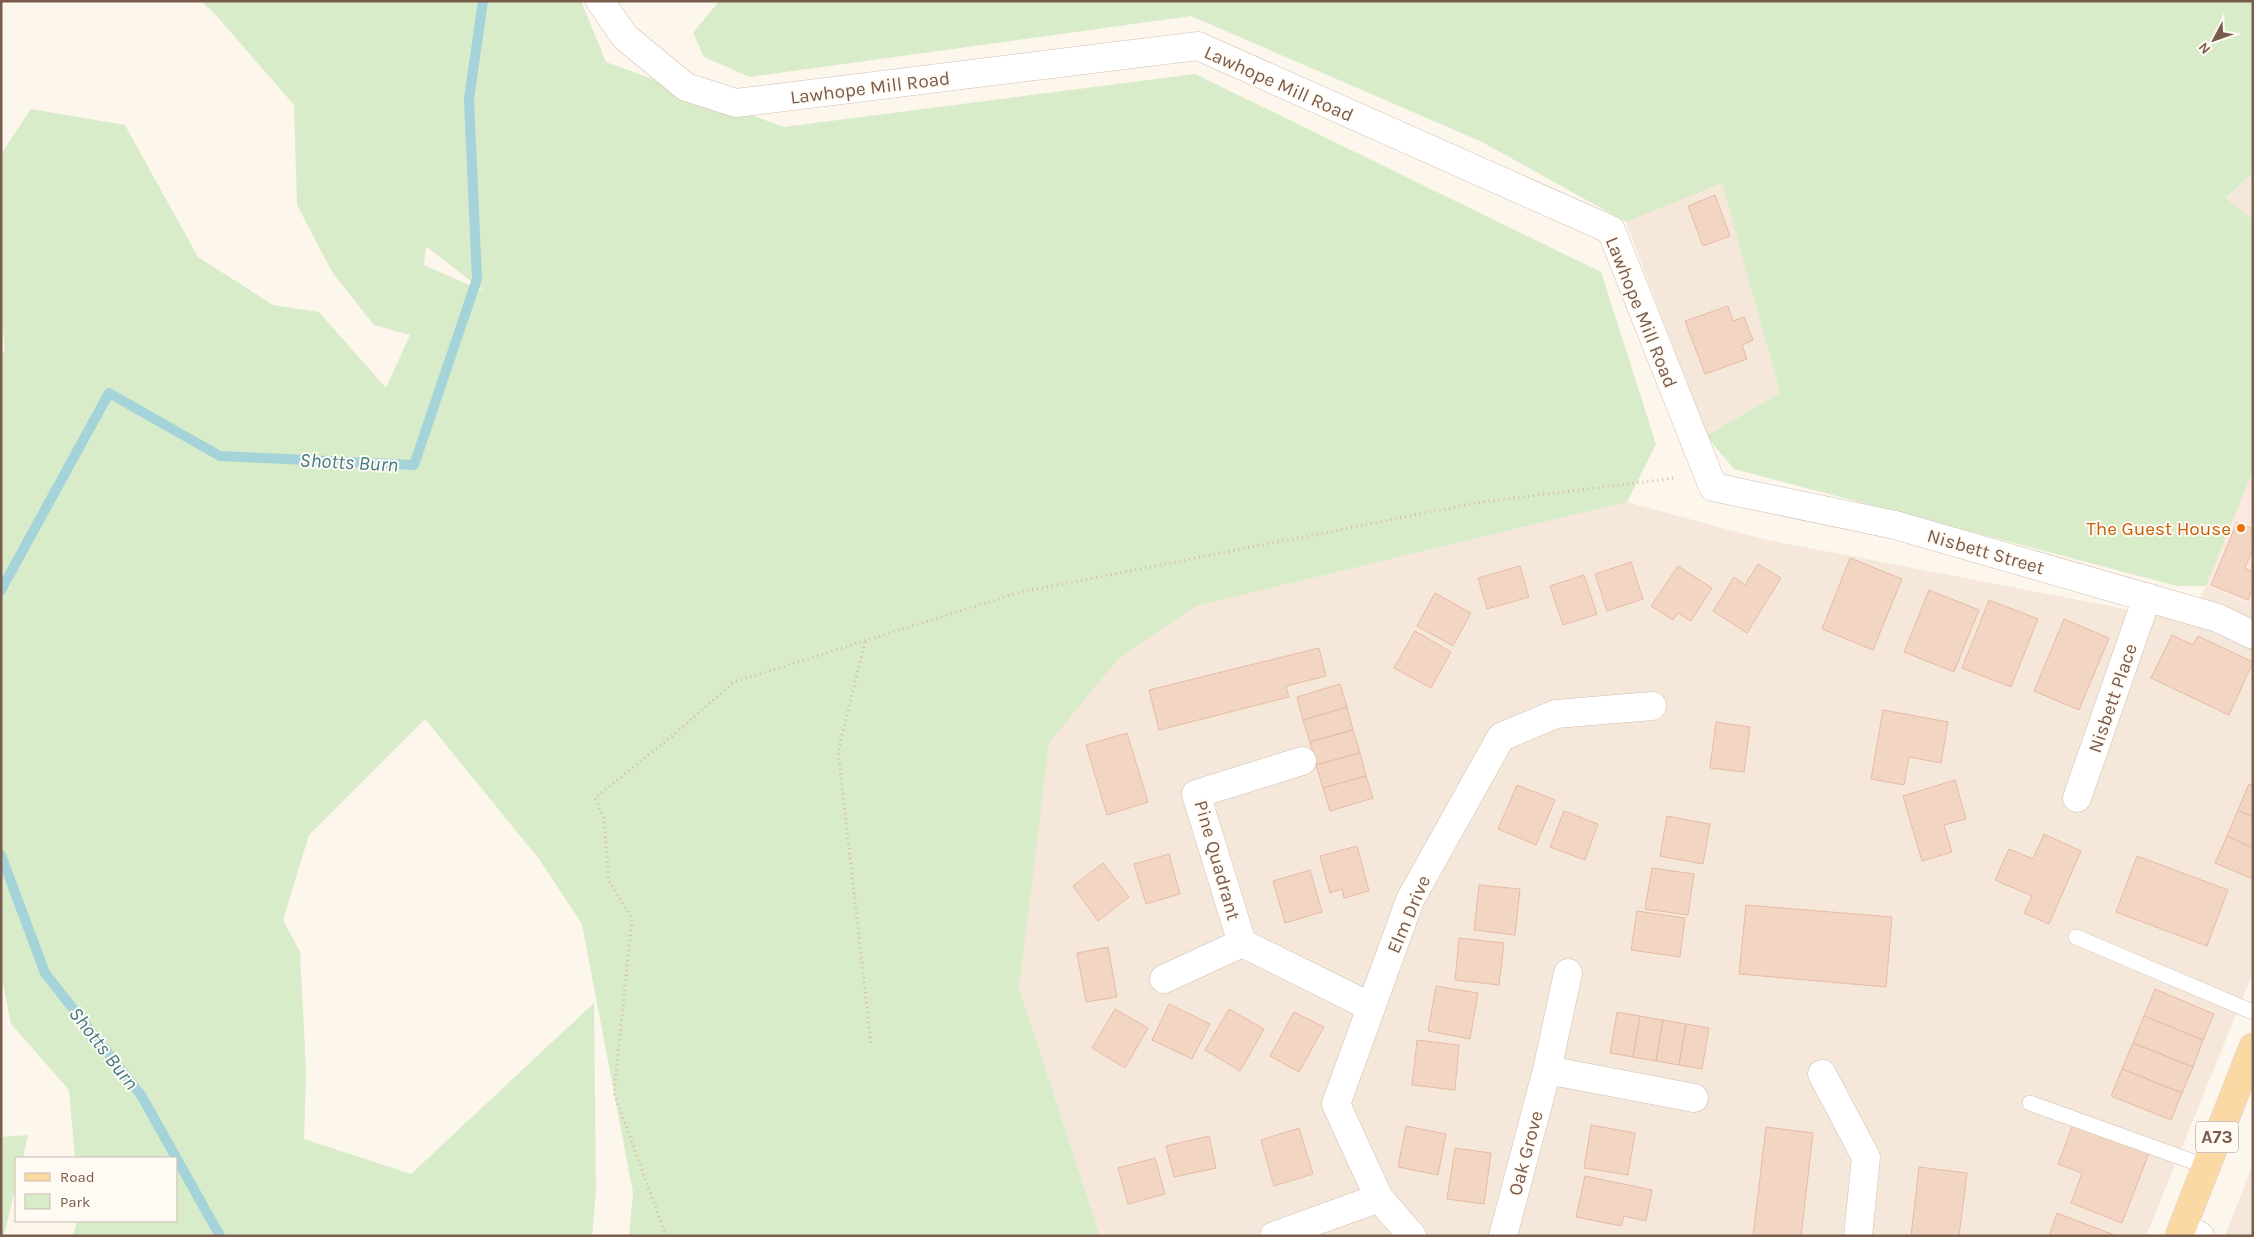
<svg xmlns="http://www.w3.org/2000/svg" width="2254" height="1237" font-family="Karla,sans-serif">
<rect width="100%" height="100%" fill="#fdf6ec"/>
<g fill="#f5e8da">
<path d="M2253,173V220L2226,199Z"/>
<path d="M1722,182L1780,393L1706,436L1626,222Z"/>
<path d="M2253,471V973L2146,1236H1100L1019,988L1048,743L1119,658L1196,606L1627,502L1763,539L2188,621L2206,586Z"/>
<path d="M2253,1164V1236H2225Z"/>
</g>
<path fill="#fde8e0" d="M2253,471V607L2206,586Z"/>
<g fill="#d8ecc9" fill-rule="evenodd">
<path d="M201,1H581L606,62L784,127L1195,74L1601,272L1656,444L1627,502L1196,606L1119,658L1049,743L1019,988L1100,1236H629L633,1193L582,924L539,859L425,719L309,835L283,920L300,952L306,1071L304,1139L411,1174L594,1003L596,1192L592,1236H73L77,1221H176V1158H75L69,1090L11,1024L1,974V352L5,351L1,315V154L31,109L125,125L198,257L273,305L319,312L386,388L410,335L374,325L332,272L297,205L294,105L215,14ZM426,247H427L485,292L424,265Z"/>
<path d="M719,1H2253V173L2226,198L2253,220V471L2206,586H2177L1734,469L1706,436L1780,393L1722,183L1626,222L1482,142L1191,16L750,77L704,57L693,33Z"/>
<path d="M28,1135L23,1158H16V1185L4,1236H1V1137Z"/>
</g>
<g fill="none" stroke-linecap="round" stroke-linejoin="round">
<g stroke="#a5d3da" stroke-width="10">
<path d="M1,590L109,393L220,456L414,465L477,279L469,99L483,1"/>
<path d="M1,855L45,973L141,1095L220,1236"/>
</g>
</g>
<g fill="#f3d5c3" stroke="#e6bba3">
<path d="M1715,195L1730,236L1703,246L1688,206Z"/>
<path d="M1728,306L1733,321L1744,317L1753,340L1742,345L1747,359L1705,374L1685,321Z"/>
<path d="M2237,522L2253,529V549L2245,568L2253,572V588L2248,600L2211,585Z"/>
<path d="M1850,558L1902,579L1873,650L1822,629Z"/>
<path d="M1631,562L1643,599L1607,611L1595,574Z"/>
<path d="M1758,564L1781,578L1747,633L1713,611L1734,577L1745,585Z"/>
<path d="M1520,566L1529,597L1487,609L1478,578Z"/>
<path d="M1678,566L1712,588L1691,621L1678,613L1673,620L1651,606Z"/>
<path d="M1584,575L1597,614L1563,625L1550,586Z"/>
<path d="M1929,590L1979,610L1954,672L1904,652Z"/>
<path d="M1435,593L1471,613L1453,646L1417,626Z"/>
<path d="M1989,600L2038,619L2011,687L1962,668Z"/>
<path d="M2064,619L2109,638L2079,710L2034,691Z"/>
<path d="M1415,631L1451,652L1431,688L1394,668Z"/>
<path d="M2172,635L2193,645L2198,636L2253,662L2229,715L2151,678Z"/>
<path d="M1319,648L1326,676L1286,686L1289,697L1159,730L1149,690Z"/>
<path d="M1340,684L1347,707L1303,720L1297,697Z"/>
<path d="M1347,707L1353,730L1310,742L1303,720Z"/>
<path d="M1883,710L1948,722L1941,763L1909,757L1904,785L1871,779Z"/>
<path d="M1716,722L1750,727L1744,772L1710,768Z"/>
<path d="M1353,730L1360,753L1316,765L1310,742Z"/>
<path d="M1127,733L1148,802L1107,815L1086,745Z"/>
<path d="M1360,753L1366,776L1323,788L1316,765Z"/>
<path d="M1366,776L1373,798L1330,811L1323,788Z"/>
<path d="M1955,780L1966,819L1944,825L1952,852L1922,861L1903,796Z"/>
<path d="M2249,784L2253,785V817L2238,810Z"/>
<path d="M1517,785L1555,800L1536,845L1498,829Z"/>
<path d="M2238,810L2253,817V848L2227,836Z"/>
<path d="M1564,811L1598,824L1585,860L1550,847Z"/>
<path d="M1667,816L1710,824L1703,864L1660,856Z"/>
<path d="M2044,834L2081,851L2049,924L2024,913L2032,896L1995,880L2009,849L2033,859Z"/>
<path d="M2227,836L2253,848V879L2215,863Z"/>
<path d="M1357,846L1369,891L1344,898L1342,889L1330,893L1320,856Z"/>
<path d="M1169,854L1180,894L1146,904L1134,864Z"/>
<path d="M2137,856L2228,890L2207,946L2116,912Z"/>
<path d="M1103,863L1129,897L1098,921L1073,886Z"/>
<path d="M1652,868L1694,874L1688,915L1645,909Z"/>
<path d="M1310,870L1322,912L1285,923L1273,881Z"/>
<path d="M1479,885L1520,889L1515,935L1474,930Z"/>
<path d="M1746,905L1892,917L1886,987L1739,974Z"/>
<path d="M1637,911L1685,918L1680,957L1631,950Z"/>
<path d="M1459,938L1504,943L1499,985L1455,980Z"/>
<path d="M1108,947L1117,997L1086,1002L1077,953Z"/>
<path d="M1436,986L1478,993L1470,1039L1428,1031Z"/>
<path d="M2155,989L2214,1014L2203,1040L2144,1016Z"/>
<path d="M1169,1004L1210,1024L1192,1059L1152,1040Z"/>
<path d="M1115,1009L1148,1028L1125,1068L1092,1048Z"/>
<path d="M1229,1009L1264,1029L1240,1071L1205,1050Z"/>
<path d="M1294,1012L1324,1027L1299,1072L1270,1056Z"/>
<path d="M1617,1012L1640,1016L1633,1057L1610,1053Z"/>
<path d="M1640,1016L1663,1020L1656,1061L1633,1057Z"/>
<path d="M2144,1016L2203,1040L2193,1067L2133,1043Z"/>
<path d="M1663,1020L1686,1024L1679,1065L1656,1061Z"/>
<path d="M1686,1024L1709,1028L1702,1069L1679,1065Z"/>
<path d="M1417,1040L1459,1045L1455,1090L1412,1085Z"/>
<path d="M2133,1043L2193,1067L2182,1093L2122,1069Z"/>
<path d="M2122,1069L2182,1093L2171,1120L2111,1096Z"/>
<path d="M2073,1124L2149,1153L2122,1223L2071,1203L2082,1173L2058,1164Z"/>
<path d="M1591,1125L1635,1133L1628,1175L1584,1168Z"/>
<path d="M1406,1126L1446,1134L1438,1175L1398,1167Z"/>
<path d="M1766,1127L1813,1133L1801,1236H1753Z"/>
<path d="M1299,1128L1313,1174L1274,1186L1261,1140Z"/>
<path d="M1209,1136L1216,1168L1174,1177L1166,1146Z"/>
<path d="M1455,1148L1491,1153L1484,1204L1447,1199Z"/>
<path d="M1155,1158L1165,1194L1128,1204L1118,1168Z"/>
<path d="M1919,1167L1967,1173L1959,1236H1911Z"/>
<path d="M1585,1176L1652,1190L1646,1221L1624,1216L1621,1226L1576,1217Z"/>
<path d="M2057,1213L2117,1236H2049Z"/>
</g>
<g fill="none" stroke-linecap="round" stroke-linejoin="round">
<defs>
<g id="service">
<path d="M2076,937L2253,1012"/>
<path d="M2030,1103L2205,1166"/>
</g>
<g id="minor">
<path d="M600,1L625,37L686,87L736,103L1198,46L1611,230L1713,487L1895,525L2218,618L2253,635"/>
<path d="M1302,761L1196,794L1242,943L1371,1007"/>
<path d="M2077,798L2147,597"/>
<path d="M1164,979L1242,943"/>
<path d="M1547,1070L1694,1098"/>
<path d="M1822,1074L1866,1157L1858,1236"/>
<path d="M2183,1226L2200,1236"/>
<path d="M1274,1236L1379,1198"/>
<path d="M1412,1236L1379,1198L1336,1104L1410,900L1501,737L1556,714L1652,706"/>
<path d="M1503,1236L1547,1070L1568,973"/>
</g>
<path id="primary" d="M2179,1236L2253,1047"/>
</defs>
<use href="#service" stroke="#d1beb0" stroke-width="16"/>
<use href="#minor" stroke="#d1beb0" stroke-width="29"/>
<use href="#primary" stroke="#dad1cd" stroke-width="29"/>
<g stroke="#d9b8a5" stroke-width="3" stroke-dasharray="1 4" stroke-linecap="butt">
<path d="M865,642L838,751L871,1043"/>
<path d="M666,1236L614,1093L632,918L609,881L604,818L595,798L671,737L734,682L1017,593L1481,502L1675,478"/>
</g>
<use href="#service" stroke="#fff" stroke-width="15"/>
<use href="#minor" stroke="#fff" stroke-width="28"/>
<use href="#primary" stroke="#fbd9a5" stroke-width="28"/>
</g>
<circle fill="#e8710a" stroke="#fffaf3" stroke-width="2" cx="2241" cy="528" r="5"/>
<g text-anchor="middle" stroke-width="4" stroke-linejoin="round" paint-order="stroke">
<rect fill="#fffaf3" stroke="#a28b7f" stroke-width="1" x="2196" y="1121.5" width="42" height="31" rx="4"/>
<g font-size="18" font-weight="bold" fill="#7a5c4d">
<text x="2217" y="1143">A73</text>
</g>
<g font-size="19" fill="#7a5c4d" stroke="#fffaf3">
<text transform="translate(1279 83) rotate(24)" y="7">Lawhope Mill Road</text>
<text transform="translate(870 87) rotate(-7)" y="7">Lawhope Mill Road</text>
<text transform="translate(1642 312) rotate(68)" y="7">Lawhope Mill Road</text>
<text transform="translate(1986 551) rotate(16)" y="7">Nisbett Street</text>
<text transform="translate(2112 698) rotate(-71)" y="7">Nisbett Place</text>
<text transform="translate(1218 860) rotate(74)" y="7">Pine Quadrant</text>
<text transform="translate(1408 914) rotate(-67)" y="7">Elm Drive</text>
<text transform="translate(1525 1153) rotate(-75)" y="7">Oak Grove</text>
</g>
<g font-size="19" fill="#c56008" stroke="#fffaf3" text-anchor="end">
<text x="2231" y="535">The Guest House</text>
</g>
<g font-size="20" font-style="italic" fill="#437c86" stroke="#fffaf3">
<text transform="translate(349 462) rotate(3)" y="7">Shotts Burn</text>
<text transform="translate(104 1048) rotate(52)" y="7">Shotts Burn</text>
</g>
</g>
<rect width="2254" height="1237" fill="none" stroke="#7a5c4d" stroke-width="5"/>
<rect x="15" y="1157" width="162" height="65" fill="#fffaf3" stroke="#cabbb1"/>
<rect x="25" y="1173" width="25" height="8" fill="#fbd9a5" stroke="#cabbb1"/>
<text x="60" y="1182" font-size="15" fill="#7a5c4d">Road</text>
<rect x="25" y="1194" width="25" height="15" fill="#d8ecc9" stroke="#cabbb1"/>
<text x="60" y="1207" font-size="15" fill="#7a5c4d">Park</text>
<g transform="translate(2214 40) rotate(229)" stroke="#fffaf3" stroke-width="4" paint-order="stroke">
<path d="M0-4L9 19L0 12L-9 19Z" fill="#7a5c4d"/>
<text y="-8" font-size="14" font-weight="bold" text-anchor="middle" fill="#7a5c4d">N</text>
</g>
</svg>
